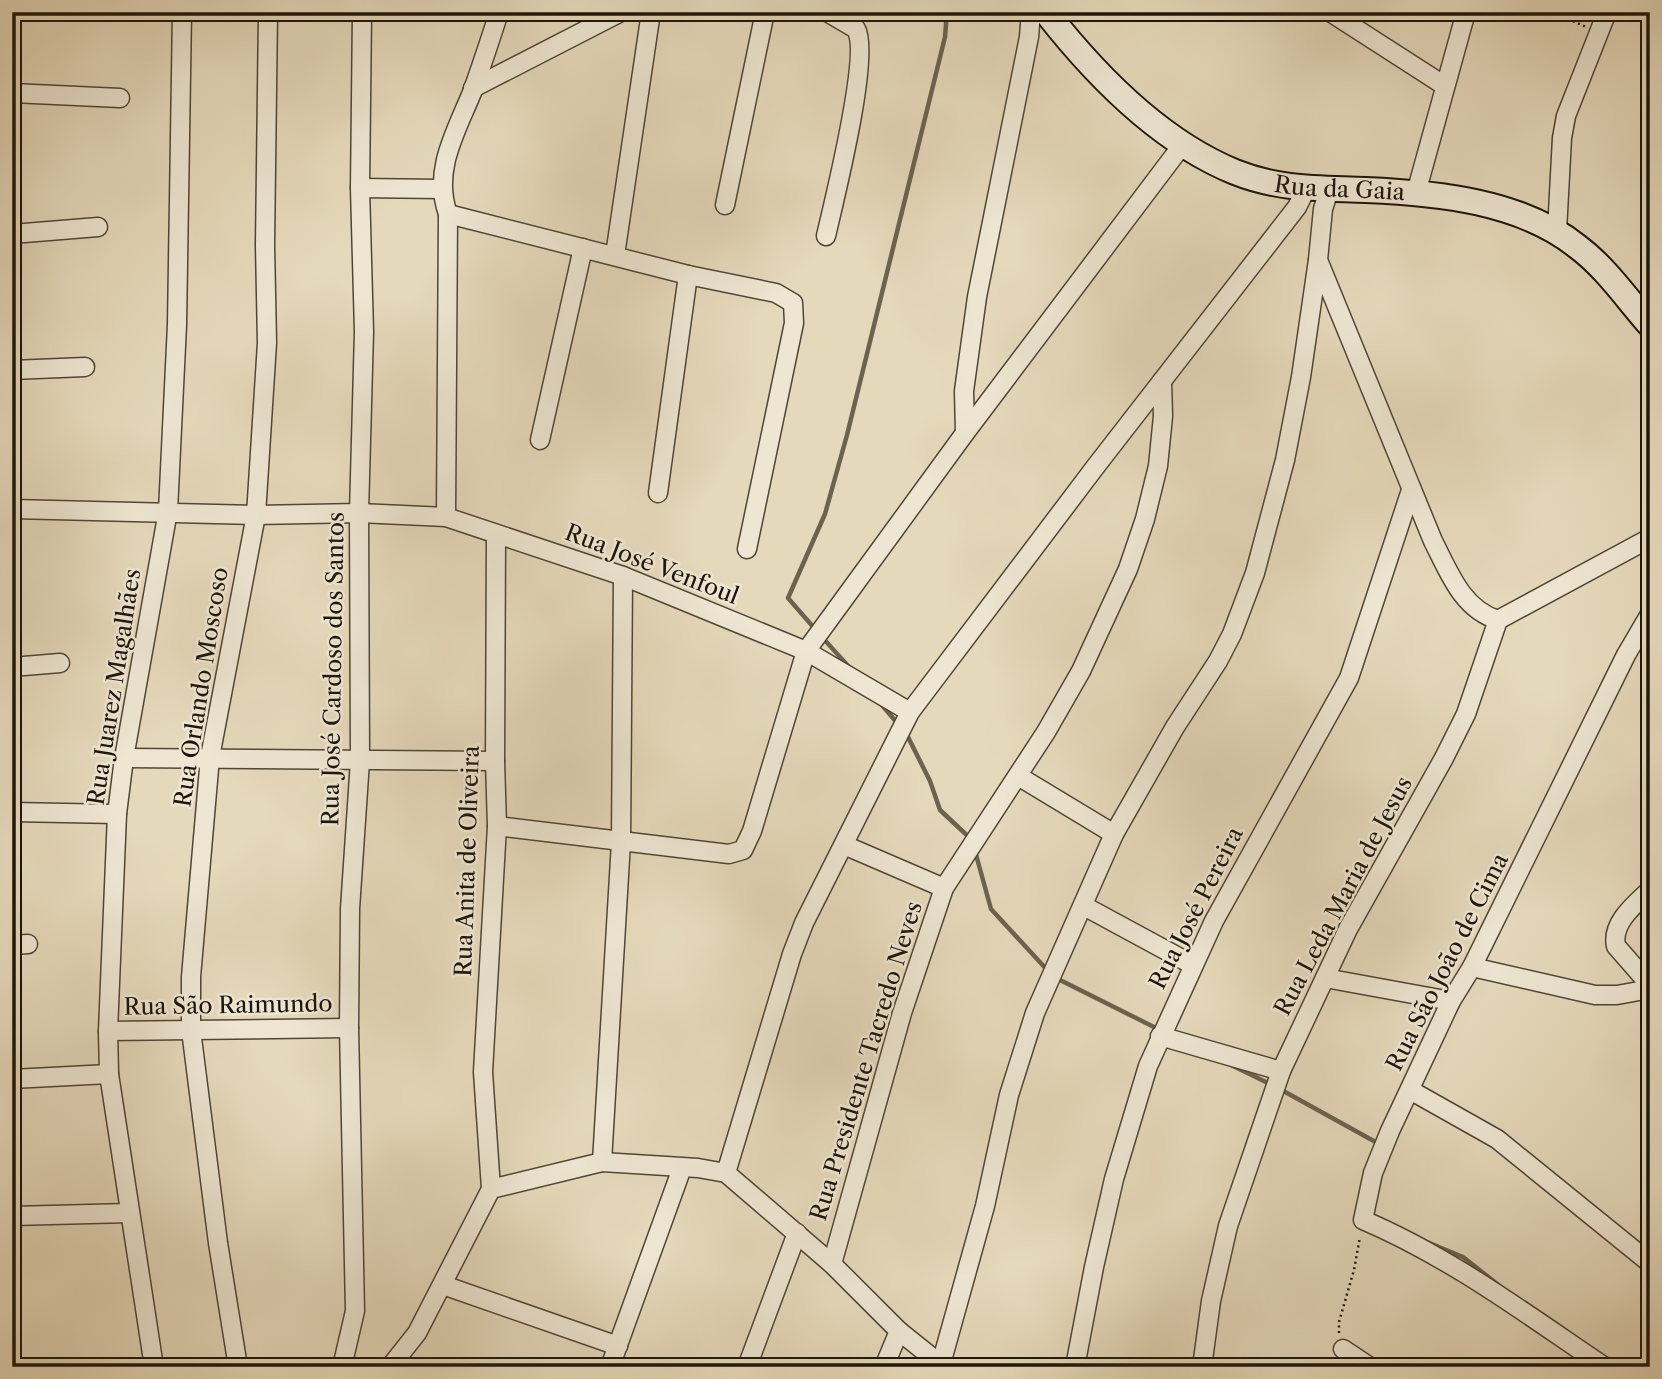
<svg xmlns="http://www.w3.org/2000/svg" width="1662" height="1379" font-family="'Libre Caslon Text',serif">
<rect width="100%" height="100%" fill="#e5d9bb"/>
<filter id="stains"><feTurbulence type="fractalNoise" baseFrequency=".00286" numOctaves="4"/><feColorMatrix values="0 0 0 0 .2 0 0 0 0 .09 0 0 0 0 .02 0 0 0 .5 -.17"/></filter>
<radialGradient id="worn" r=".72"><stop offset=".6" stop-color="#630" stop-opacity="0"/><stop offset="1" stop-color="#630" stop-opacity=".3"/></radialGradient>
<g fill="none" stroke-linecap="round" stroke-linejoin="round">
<g stroke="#6c6251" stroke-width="4.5">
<path d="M815,629L788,598L825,514L847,435L945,37L947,12"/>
<path d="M821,636L850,668"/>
<path d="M881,704L898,724"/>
<path d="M906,733L930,781L940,810L972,840"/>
<path d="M975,851L991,909L1049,972"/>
<path d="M1056,978L1160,1030"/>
<path d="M1231,1065L1270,1084"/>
<path d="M1278,1088L1381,1145"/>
<path d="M1422,1240L1463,1257L1501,1287"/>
</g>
<defs>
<g id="minor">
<path d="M1330,12L1445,86"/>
<path d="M473,88L621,12"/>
<path d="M12,93L120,98"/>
<path d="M360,188L441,189"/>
<path d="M1329,190L1323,209L1318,260L1433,541C1449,572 1462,609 1498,620"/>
<path d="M1416,193L1466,12"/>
<path d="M725,205L765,12"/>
<path d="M448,214L688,275L776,293L793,303L794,323L747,549"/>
<path d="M1557,231L1562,138L1566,116L1607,12"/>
<path d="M12,234L98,227"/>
<path d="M826,236C834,201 871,54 856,29L827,12"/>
<path d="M615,255L651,12"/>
<path d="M12,370L85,367"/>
<path d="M965,433L964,391L977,297L1029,37L1031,12"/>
<path d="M540,440L583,248"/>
<path d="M658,493L688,275"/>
<path d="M12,509L256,515L359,513L446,517L623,576L806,651L910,712"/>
<path d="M446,517L448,214C432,170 457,130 473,90C482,64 491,38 499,12"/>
<path d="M12,667L60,663"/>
<path d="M124,758L495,761"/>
<path d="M1018,776L1114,834"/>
<path d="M12,812L117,814"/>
<path d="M497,826L729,854L743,850L752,831L806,651L965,433L1183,144"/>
<path d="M844,845L944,888"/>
<path d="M1650,890C1635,904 1611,923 1616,946L1650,985"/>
<path d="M1084,906L1193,965"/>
<path d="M12,945L28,944"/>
<path d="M1472,967L1595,995H1617L1650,989"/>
<path d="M1325,978L1451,1001"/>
<path d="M108,1031L349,1028"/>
<path d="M1160,1036L1281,1071"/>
<path d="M12,1079L109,1074"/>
<path d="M1410,1090L1497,1139L1650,1263"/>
<path d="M602,1162L621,842L623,576"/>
<path d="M726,1173L792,954L804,923L910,712L1096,466L1297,207L1306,189"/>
<path d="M491,1189L483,1072L497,826L495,761L496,534"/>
<path d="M12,1216L129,1213"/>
<path d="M832,1264L902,1013L944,888L1046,732L1081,671L1128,569L1145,519L1158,466L1163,416L1162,381"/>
<path d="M443,1285L618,1346"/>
<path d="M1343,1349L1370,1367"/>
<path d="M941,1364L985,1206L1009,1095L1035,1013L1114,834L1175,727L1218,661L1232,634L1255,573L1285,460L1301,377L1318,260"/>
<path d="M154,1367L109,1074L108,1031L117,814L124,758L168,511L177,325L182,12"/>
<path d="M238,1367L218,1243L191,1030V977L210,757L256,515L267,343L265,245L268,12"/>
<path d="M342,1367L355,1311L349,1028L350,909L360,761L359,513L364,332L360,188L362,12"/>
<path d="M390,1367L417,1333L491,1189L602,1162L698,1168L726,1173L832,1264L899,1331L944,1367"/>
<path d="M610,1367L682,1168"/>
<path d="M747,1367L797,1233"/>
<path d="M884,1367L899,1331"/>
<path d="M1075,1367L1094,1267L1114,1179L1148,1066L1214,921L1349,678L1411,490"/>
<path d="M1202,1367L1211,1301L1228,1226L1281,1071L1348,929L1444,758L1466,714L1498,620L1650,538"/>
<path d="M1605,1367C1526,1314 1450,1257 1363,1220L1373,1173L1390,1131L1451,1001L1472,967L1626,655L1650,614"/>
</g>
<g id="secondary">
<path id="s1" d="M1046,12C1096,76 1159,141 1235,172C1280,190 1319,188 1366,190C1437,193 1521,201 1578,247C1606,268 1627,299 1650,325"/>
</g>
</defs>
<use href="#minor" stroke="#4f4637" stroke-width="21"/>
<use href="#secondary" stroke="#1d150b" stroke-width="28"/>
<g stroke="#1d150b" stroke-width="2.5" stroke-dasharray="2 3.5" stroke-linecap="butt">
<path d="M1553,12L1586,27"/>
<path d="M1339,1333V1322L1354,1270L1360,1237"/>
</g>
<use href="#minor" stroke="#eee6d3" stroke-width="18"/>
<use href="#secondary" stroke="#eee6d3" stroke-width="24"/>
</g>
<g text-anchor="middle" stroke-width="5" stroke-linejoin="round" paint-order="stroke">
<g font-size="23" fill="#1d150b" stroke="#eee6d3">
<text dy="8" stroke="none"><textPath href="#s1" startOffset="357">Rua da Gaia</textPath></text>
<text transform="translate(652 564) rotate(21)" y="8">Rua José Venfoul</text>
<text transform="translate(333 669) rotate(-89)" y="8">Rua José Cardoso dos Santos</text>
<text transform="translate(114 687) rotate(-81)" y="8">Rua Juarez Magalhães</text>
<text transform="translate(201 687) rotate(-81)" y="8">Rua Orlando Moscoso</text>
<text transform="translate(467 861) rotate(-88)" y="8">Rua Anita de Oliveira</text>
<text transform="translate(1343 896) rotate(-62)" y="8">Rua Leda Maria de Jesus</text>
<text transform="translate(1196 908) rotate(-63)" y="8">Rua José Pereira</text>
<text transform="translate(1447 962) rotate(-63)" y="8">Rua São João de Cima</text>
<text transform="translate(228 1005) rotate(-1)" y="8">Rua São Raimundo</text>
<text transform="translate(866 1061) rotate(-73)" y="8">Rua Presidente Tacredo Neves</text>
</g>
</g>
<rect width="1662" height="1379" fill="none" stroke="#e5d9bb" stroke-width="42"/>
<rect x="14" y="14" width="1634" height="1351" fill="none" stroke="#1d150b" stroke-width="3.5"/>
<rect x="21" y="21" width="1620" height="1337" fill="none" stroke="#1d150b" stroke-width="2"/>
<rect width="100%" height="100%" filter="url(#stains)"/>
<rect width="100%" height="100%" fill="url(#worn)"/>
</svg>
